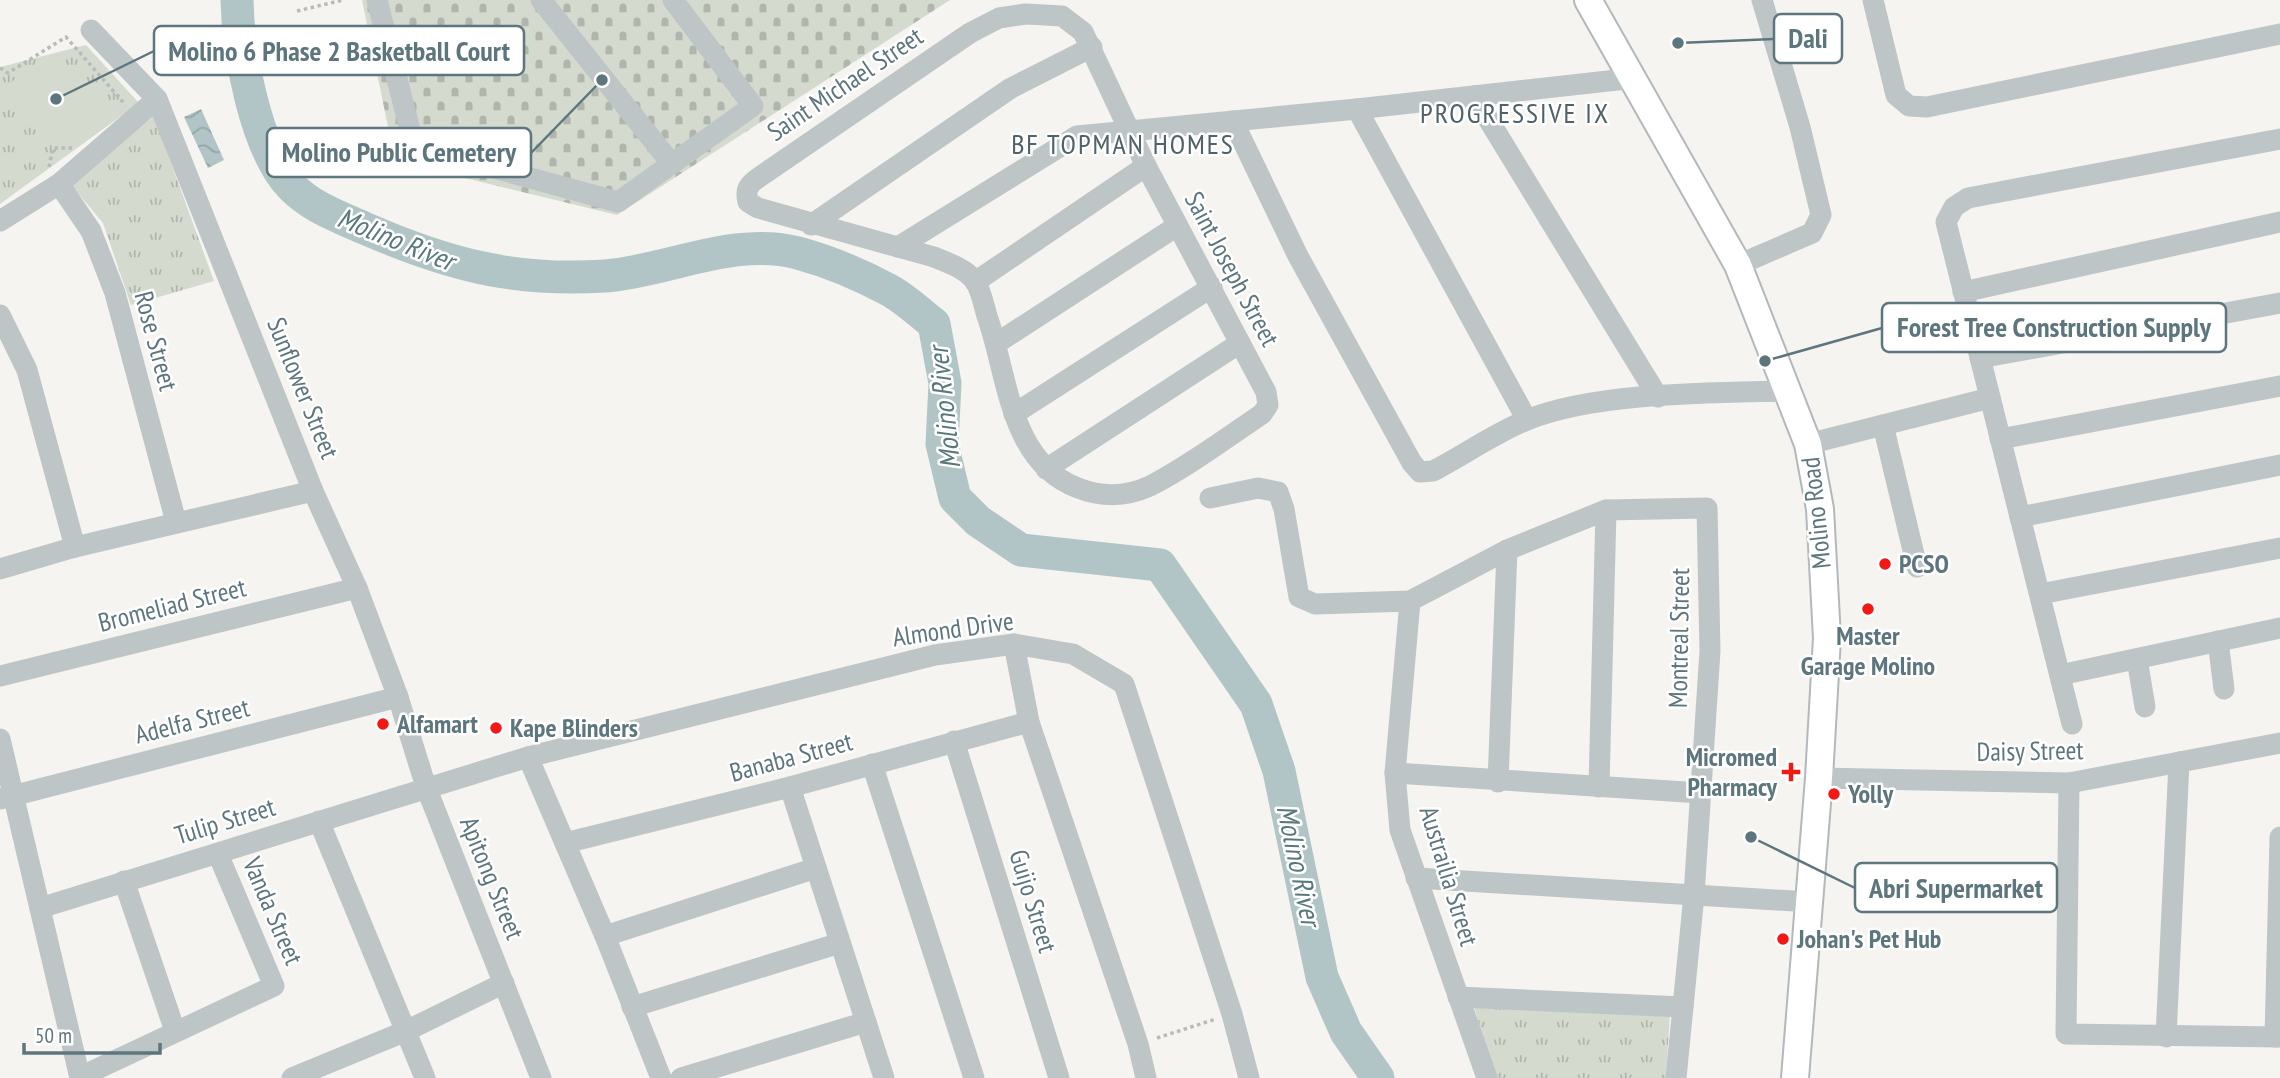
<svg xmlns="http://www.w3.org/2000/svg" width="2280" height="1078" font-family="'PT Sans Narrow',sans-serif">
<defs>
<pattern id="grass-tufts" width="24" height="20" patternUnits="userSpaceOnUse" patternTransform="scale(1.75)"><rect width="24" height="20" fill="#d5dacf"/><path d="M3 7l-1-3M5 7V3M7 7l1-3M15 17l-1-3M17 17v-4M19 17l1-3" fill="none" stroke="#b0b5ad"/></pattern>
<pattern id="cemetery-stones" width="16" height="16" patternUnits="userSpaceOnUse" patternTransform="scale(1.75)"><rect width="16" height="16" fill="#d5dacf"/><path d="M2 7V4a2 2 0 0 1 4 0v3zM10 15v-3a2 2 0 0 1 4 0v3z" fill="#b0b5ad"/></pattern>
<pattern id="water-waves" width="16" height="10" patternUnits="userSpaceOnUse" patternTransform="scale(1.75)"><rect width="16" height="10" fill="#b2c5c6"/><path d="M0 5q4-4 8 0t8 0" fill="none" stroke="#94a5a6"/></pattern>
</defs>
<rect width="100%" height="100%" fill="#f5f4f0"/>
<g fill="url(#grass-tufts)">
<path d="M86,45L139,103L0,204V67Z"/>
<path d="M154,116L214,281L131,305L103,223L71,185Z"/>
<path d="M1472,1001L1670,1014L1666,1078H1496Z"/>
</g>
<path fill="url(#cemetery-stones)" d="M362,0H950L617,215L395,161Z"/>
<path fill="#d5dacf" d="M57,59L102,116L65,146L10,82Z"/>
<path fill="url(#water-waves)" d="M201,109L224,160L208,168L184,117Z"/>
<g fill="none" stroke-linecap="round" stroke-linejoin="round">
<path stroke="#b2c5c6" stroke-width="33" d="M237,0C238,51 255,148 291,186C311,207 337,216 364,228C447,264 513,282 605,276C668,271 735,236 798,253C827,261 861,275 887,289C903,297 919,312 934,324L945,383L942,444L955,498L978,521L1021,550L1160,565L1256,704L1279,771L1322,977L1346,1032L1378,1078"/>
<defs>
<path id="major" d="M1588,0L1738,265L1808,444L1820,509L1827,638L1819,778L1795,1078"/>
</defs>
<use href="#major" stroke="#b2b8bb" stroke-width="30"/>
<g stroke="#b6bbbd" stroke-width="3.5" stroke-dasharray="3.5 3.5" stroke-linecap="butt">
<path d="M297,11L343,0"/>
<path d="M0,68L8,73L66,37L123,102"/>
<path d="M49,167L53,148H72"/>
<path d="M1157,1038L1216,1019"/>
</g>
<g stroke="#bec5c7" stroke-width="21">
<path d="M377,0L414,146L618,202L753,106L673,0"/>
<path d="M541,0L671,163"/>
<path d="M1873,0L1896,95L1909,106L1927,107L2280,34"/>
<path d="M1026,14L1062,16L1083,32L1146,166L1266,392L1268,405L1262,414C1226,438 1189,466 1150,486C1126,497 1101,497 1078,488C1009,462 1008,375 987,316C984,306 981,290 975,281C965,268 948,263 934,257L758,208L748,202C745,190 748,185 758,178L970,33L999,18Z"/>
<path d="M91,30L157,99L313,491L357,588L398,697L426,787L541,1078"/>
<path d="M1474,96L1658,397"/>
<path d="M1357,109L1527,420"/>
<path d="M1233,121L1298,256L1412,463L1420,472L1433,471C1464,455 1495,433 1527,420C1596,392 1713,393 1789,391"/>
<path d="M59,184L91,231L115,293L176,522"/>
<path d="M0,221L59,184L157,99"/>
<path d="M811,225L1011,88L1092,47"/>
<path d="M898,247L1077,136L1357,109L1635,78"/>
<path d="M1738,265L1812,233L1821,215L1800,127L1762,0"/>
<path d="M975,282L1146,166"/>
<path d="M1963,292L2280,222"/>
<path d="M0,315L27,370L75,547"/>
<path d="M997,343L1177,226"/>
<path d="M1980,358L2280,303"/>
<path d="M1014,414L1212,287"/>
<path d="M1883,425L1917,567"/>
<path d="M2000,439L2280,386"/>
<path d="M1808,444L1990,398"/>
<path d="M1046,469L1240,343"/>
<path d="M1210,498L1258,488L1278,492L1284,509L1299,597L1315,604L1410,601L1507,550L1606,510L1707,508L1710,651L1694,895L1676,1078"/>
<path d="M2020,517L2280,465"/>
<path d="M0,569L75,547L313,491"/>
<path d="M2040,594L2280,548"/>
<path d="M1410,601L1395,773L1400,830L1487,1078"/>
<path d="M2218,641L2224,689"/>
<path d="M1014,644L1029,722L1138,1044L1146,1078"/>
<path d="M2137,659L2145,707"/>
<path d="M2060,675L2280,628"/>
<path d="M0,676L357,588"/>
<path d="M2072,724L1946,222L1954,207L1968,198L2280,139"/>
<path d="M0,739L80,1078"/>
<path d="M954,741L1059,1078"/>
<path d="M528,757L605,936L661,1078"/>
<path d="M872,764L974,1078"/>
<path d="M1395,773L1701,793"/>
<path d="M1819,778L2069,783L2280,743"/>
<path d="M1498,782L1507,550"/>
<path d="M2069,783L2066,1034L2280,1037"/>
<path d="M790,787L884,1078"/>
<path d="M1599,787L1606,510"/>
<path d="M0,799L398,697"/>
<path d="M319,821L425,1078"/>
<path d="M565,843L790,787L1029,722"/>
<path d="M1416,878L1810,902"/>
<path d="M124,881L175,1031"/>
<path d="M40,908L528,757L935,655L1014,644L1073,654L1124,684L1232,1014L1249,1078"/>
<path d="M605,936L816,868"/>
<path d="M1458,997L1683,1007"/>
<path d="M632,1007L840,943"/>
<path d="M2166,1037L2179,762"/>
<path d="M2275,1037L2280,837"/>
<path d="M80,1077L274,986L218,854"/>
<path d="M292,1078L406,1031L504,983"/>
<path d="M681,1078L866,1022"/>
</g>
<use href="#major" stroke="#fff" stroke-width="26"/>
</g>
<g fill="#f11914" stroke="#fff" stroke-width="2.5">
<circle cx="1885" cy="564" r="7"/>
<circle cx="1868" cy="609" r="7"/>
<circle cx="383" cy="724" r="7"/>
<circle cx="496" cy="728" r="7"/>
<path d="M1787.5 761.5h7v7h7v7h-7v7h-7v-7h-7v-7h7z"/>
<circle cx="1834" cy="794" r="7"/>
<circle cx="1783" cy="939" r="7"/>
</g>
<g text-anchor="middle" stroke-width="5" stroke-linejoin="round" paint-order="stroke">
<g font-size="26" fill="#5d767e" stroke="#fff">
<text transform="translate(845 84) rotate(-34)" y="9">Saint Michael Street</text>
<text transform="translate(1232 269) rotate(62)" y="9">Saint Joseph Street</text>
<text transform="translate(156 341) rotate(75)" y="9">Rose Street</text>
<text transform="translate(303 388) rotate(68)" y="9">Sunflower Street</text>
<text transform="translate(1816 513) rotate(-96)" y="9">Molino Road</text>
<text transform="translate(172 605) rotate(-14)" y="9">Bromeliad Street</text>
<text transform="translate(953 629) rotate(-8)" y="9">Almond Drive</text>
<text transform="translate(1679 638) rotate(-89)" y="9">Montreal Street</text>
<text transform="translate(192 721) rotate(-14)" y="9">Adelfa Street</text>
<text transform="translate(2030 751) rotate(-1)" y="9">Daisy Street</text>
<text transform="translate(791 757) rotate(-15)" y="9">Banaba Street</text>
<text transform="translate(225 821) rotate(-17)" y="9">Tulip Street</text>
<text transform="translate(1449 876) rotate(73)" y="9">Austrailia Street</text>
<text transform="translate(492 878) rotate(68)" y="9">Apitong Street</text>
<text transform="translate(1033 901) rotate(73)" y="9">Guijo Street</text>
<text transform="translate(273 911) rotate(67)" y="9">Vanda Street</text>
</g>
<g font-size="26" font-weight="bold" fill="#5d767e" stroke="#fff" text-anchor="start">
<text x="1899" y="573">PCSO</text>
<text x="1868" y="645" text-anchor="middle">Master<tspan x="1868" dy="30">Garage Molino</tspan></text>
<text x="397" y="733">Alfamart</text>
<text x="510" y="737">Kape Blinders</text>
<text x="1777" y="766" text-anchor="end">Micromed<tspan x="1777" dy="30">Pharmacy</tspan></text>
<text x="1848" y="803">Yolly</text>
<text x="1797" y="948">Johan's Pet Hub</text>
</g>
<g font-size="28" letter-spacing="2" fill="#4f6268" stroke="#fff">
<text x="1515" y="123">PROGRESSIVE IX</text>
<text x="1123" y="154">BF TOPMAN HOMES</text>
</g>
<g font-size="28" font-style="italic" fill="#58787a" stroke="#fff">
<text transform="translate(396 239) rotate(22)" y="10">Molino River</text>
<text transform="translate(944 408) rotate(-96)" y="10">Molino River</text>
<text transform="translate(1299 865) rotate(78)" y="10">Molino River</text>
</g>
</g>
<path fill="none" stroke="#5d767e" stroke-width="2.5" d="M1678 43L1774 39M56 99L154 51M602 80L531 153M1765 361L1882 328M1751 837L1855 888"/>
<g fill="#5d767e" stroke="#fff" stroke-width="2.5">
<circle cx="1678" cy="43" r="7"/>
<circle cx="56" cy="99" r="7"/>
<circle cx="602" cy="80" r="7"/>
<circle cx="1765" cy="361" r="7"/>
<circle cx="1751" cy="837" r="7"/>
</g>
<g fill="#fff" stroke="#5d767e" stroke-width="2.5">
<rect x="1774" y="14" width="68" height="49" rx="7"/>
<rect x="154" y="26" width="370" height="49" rx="7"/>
<rect x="267" y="128" width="264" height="49" rx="7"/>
<rect x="1882" y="303" width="344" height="49" rx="7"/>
<rect x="1855" y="863" width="202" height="49" rx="7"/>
</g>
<g font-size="28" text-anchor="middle" font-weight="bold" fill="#5d767e">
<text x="1808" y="48">Dali</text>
<text x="339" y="61">Molino 6 Phase 2 Basketball Court</text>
<text x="399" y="162">Molino Public Cemetery</text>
<text x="2054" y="337">Forest Tree Construction Supply</text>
<text x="1956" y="898">Abri Supermarket</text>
</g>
<path d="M24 1043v10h136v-10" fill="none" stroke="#5d767e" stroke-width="3.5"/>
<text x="35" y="1043" font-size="21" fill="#5d767e" stroke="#ffffff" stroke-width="5" paint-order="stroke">50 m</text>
</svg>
